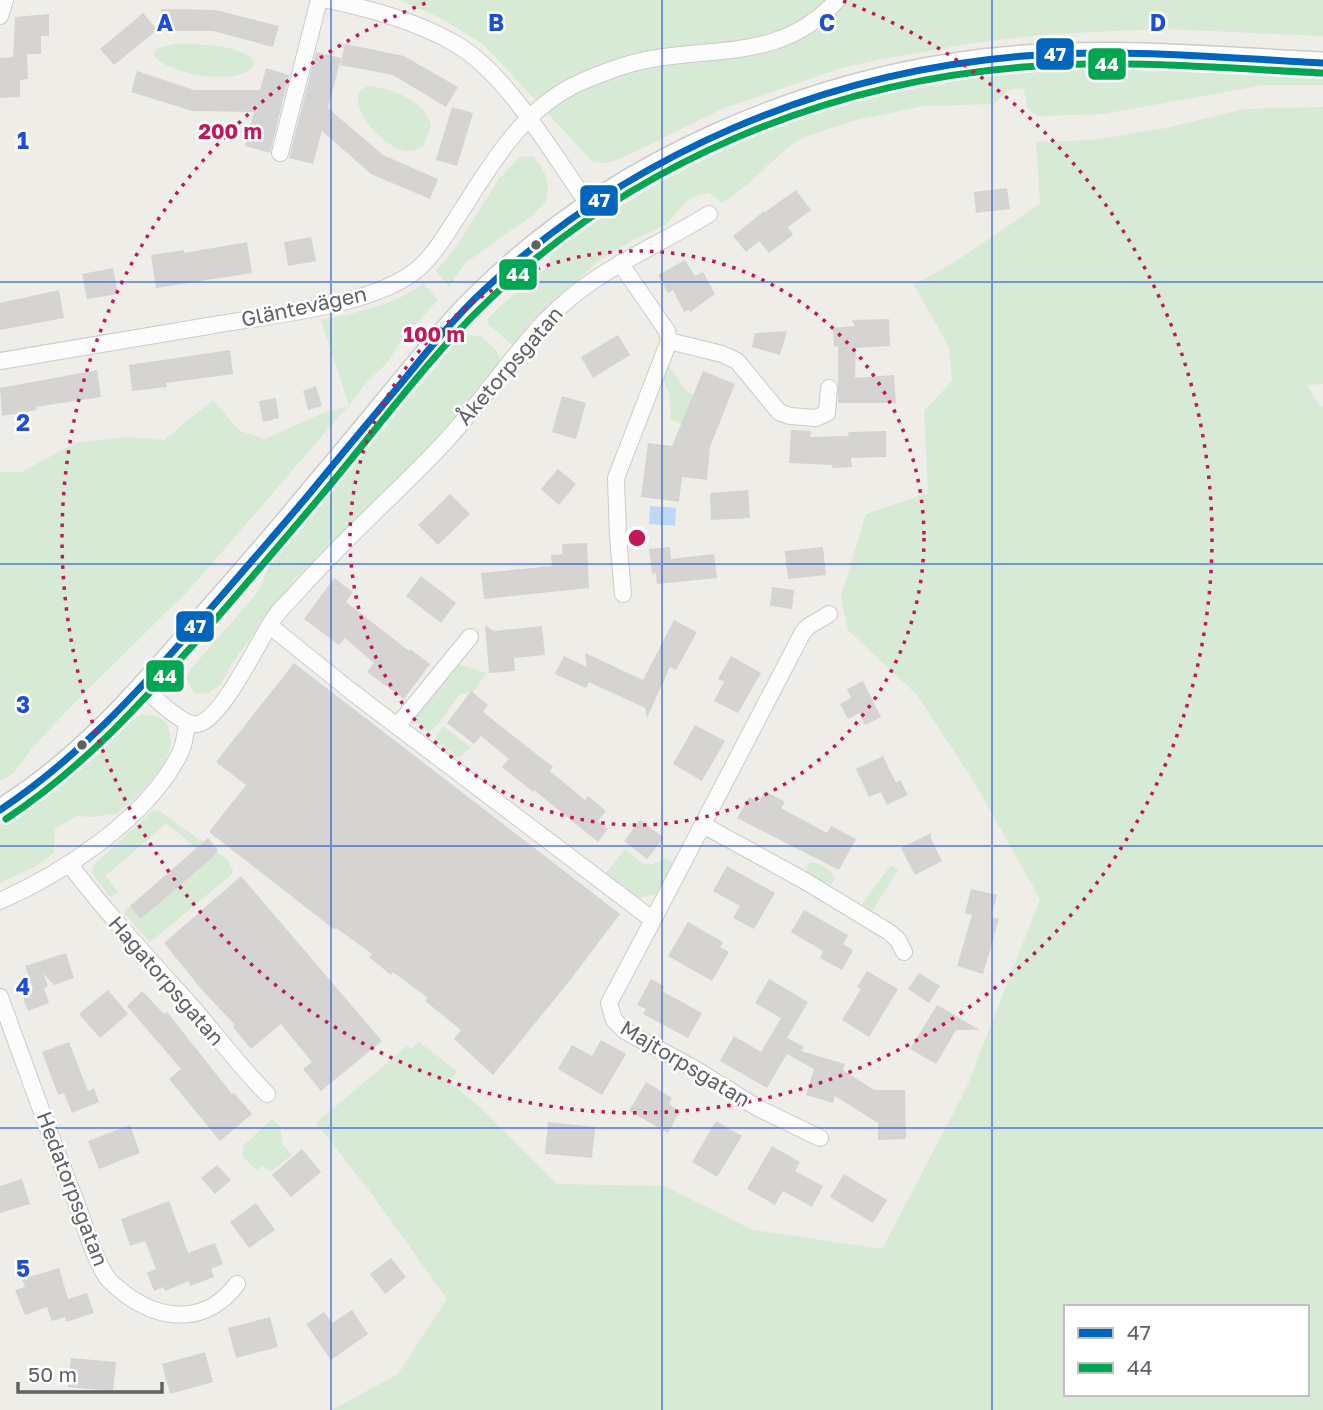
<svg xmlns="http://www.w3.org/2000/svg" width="1323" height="1410" font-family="'Golos Text',sans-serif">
<rect width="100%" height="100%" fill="#eeede8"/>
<g fill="#d7ead6" fill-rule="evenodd">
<path d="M399,0H1323V36L1161,29L1050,34L974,43L882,59L845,67L724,108L622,158L606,163L593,162L484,45L443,19Z"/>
<path d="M174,44C195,44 236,44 252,59L254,66C237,87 171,74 155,57L154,52L157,48Z"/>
<path d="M1049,69L1200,71L1323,76V85H1264L1103,114L1038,116L1033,113L1027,107L1024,89C1008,87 1005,93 995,104L923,106L852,121L804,137L787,148L748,184L722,203L709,193L698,195L685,202L667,224L633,240L598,261L532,321L512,345L488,324L487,320L497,309L551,264L549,254C644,186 747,128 860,97C922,81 985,73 1049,69Z"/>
<path d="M368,86C392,88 426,101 431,126L424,145C419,148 415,151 408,151C386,150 349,111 360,90Z"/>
<path d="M1323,107V384L1307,385L1319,405L1323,407V1410H332L398,1374L447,1299L371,1193L316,1123L407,1046L411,1049L419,1042L458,1072L448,1081L481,1108L557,1184L664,1186L753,1230L882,1249L966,1089L1040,899L974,782L917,695L848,630L841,596L866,514L928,493L924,411L952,381L949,347L914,285L956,261L1040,204L1036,142L1094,140L1166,128L1245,109ZM1066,1307H1307V1394H1066Z"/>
<path d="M533,156C545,169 551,184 546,201L533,215L465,263L449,287L436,271L454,250L500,177L520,157Z"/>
<path d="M423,283L438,300L402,339L387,363L367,382L349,405L188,591L78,699L33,747L14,773L0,781V472H22L75,443L126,437L164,440L213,400L240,431L265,439L323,413L349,406L321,320C354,313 396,306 423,283Z"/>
<path d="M468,335L480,336L495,349L500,358L499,363L433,443L295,579L232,663L220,685L207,694L194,693L186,678L189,671L257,593L262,584L269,564L289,536L458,341Z"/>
<path d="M668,365L686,391L694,394L682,424L671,420L669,392L662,378Z"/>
<path d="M458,664L486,673L473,692L460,694L437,725L428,733L413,719L455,665Z"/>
<path d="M142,715C153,715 166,717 169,729C180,762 138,794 117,814C103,814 93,820 78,815L55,829L54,853L34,867L0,883V824C36,803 70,778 102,751C114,740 126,720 142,715Z"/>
<path d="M443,726L470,747L461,756L458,757L436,741V737Z"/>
<path d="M158,810L228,860L233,870L232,874L150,942L125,914L124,911L130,906L142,919L207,861C195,846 182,835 166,824L105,876L118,892L110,897L92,873L93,866L151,812Z"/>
<path d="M625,849C641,862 646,871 666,858L673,863L656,894L639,898L606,873Z"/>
<path d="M810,862C818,862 831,870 835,878L831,885L805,872Z"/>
<path d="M891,865L898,870L872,911L862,904Z"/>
<path d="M272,1119L280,1127L283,1145L292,1155L270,1172L263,1166L256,1170L243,1157V1146Z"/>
</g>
<path fill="#bed8f7" d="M650,506L676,508L675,526L649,524Z"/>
<g fill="#d5d4d2">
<path d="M161,9L216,10L279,26L273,47L213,31H161Z"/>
<path d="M143,13L157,30L114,65L100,49Z"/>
<path d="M49,14V36H41V54H27L28,79L20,80V97L0,98V58L13,57L15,17Z"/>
<path d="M345,44L404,56L458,87L446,107L393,75L340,65Z"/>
<path d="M316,52L341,58L328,108L383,155L438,179L430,199L371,174L322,131L313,164L289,158Z"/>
<path d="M266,68L289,75L270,153L245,146L254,112L192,111L131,92L137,71L194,90H260Z"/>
<path d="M452,107L473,113L457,166L436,160Z"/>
<path d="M1007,188L1010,209L976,213L974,192Z"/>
<path d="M796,190L811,210L788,227L793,235L769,253L759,241L746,252L733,236L764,211L765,212Z"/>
<path d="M311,237L316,261L288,266L284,242Z"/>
<path d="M247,242L252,273L156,288L151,255L184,250V253Z"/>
<path d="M685,260L695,276L703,272L715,294L690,312L689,310L684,312L673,290L668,293L658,275Z"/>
<path d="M113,268L118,294L87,299L82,274Z"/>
<path d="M59,290L64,318L0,330V303Z"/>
<path d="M889,319L890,346L856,348L855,378L894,375L896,403H838V346L834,347L833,328L855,326L852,320Z"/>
<path d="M787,331L780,355L752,347L755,333Z"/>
<path d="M618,335L630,355L593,378L581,357Z"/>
<path d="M230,350L233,374L166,383L167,387L132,391L129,365Z"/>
<path d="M97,370L101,397L36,407L37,410L2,416L0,388Z"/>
<path d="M703,371L735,384L710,447L707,480L682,477L679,502L641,497L648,443L672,446Z"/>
<path d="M316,386L322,406L308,410L303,391Z"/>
<path d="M562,396L586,403L576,439L552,432Z"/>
<path d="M276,398L279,418L263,422L259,401Z"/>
<path d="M791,430L811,431L810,437L849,436L848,432L886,431V457L851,458L852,467L832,468V465L789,463Z"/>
<path d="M558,469L576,484L559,505L541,489Z"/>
<path d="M748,490L750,518L711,520L710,493Z"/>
<path d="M450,494L470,514L438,545L418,525Z"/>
<path d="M587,543L589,588L484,599L481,573L552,566L551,555L563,554L562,544Z"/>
<path d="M670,547L671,559L714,554L717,578L657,584L656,573L652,574L649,549Z"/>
<path d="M823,547L826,575L788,579L785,551Z"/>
<path d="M421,576L456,603L441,623L406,596Z"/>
<path d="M334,578L353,592L346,602L409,651L410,649L430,664L404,699L367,672L374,663L345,638L339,645L304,619Z"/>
<path d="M772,587L794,590L792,609L770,606Z"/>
<path d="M674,620L697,632L676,670L670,667L647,718L645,708L589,682L586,688L555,674L564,656L587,667L585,653L643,680Z"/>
<path d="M485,625L494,631L542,626L545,655L514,658L515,671L489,673Z"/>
<path d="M731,656L761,673L738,713L714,701L724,682L718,679Z"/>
<path d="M294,663L620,914L571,979L493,1075L454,1039L461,1030L425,1001L428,998L393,972L391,975L369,957L372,954L336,928L335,930L209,832L246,785L216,762Z"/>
<path d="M863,681L881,717L865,725L859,713L848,719L840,704L851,698L847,689Z"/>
<path d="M471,691L488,705L483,712L553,767L550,771L585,800L588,796L606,811L598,821L608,829L598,842L534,790L533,792L502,767L509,759L481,736L474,744L447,723Z"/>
<path d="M695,725L725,741L702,781L673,764Z"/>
<path d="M883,756L896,783L900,780L908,795L887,805L881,792L869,797L856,769Z"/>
<path d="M765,791L785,802L781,808L827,833L831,826L856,839L839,870L737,818L749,797L759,802Z"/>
<path d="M640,820L664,838L647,859L624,841Z"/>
<path d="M931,833V839L942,861L915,875L901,848Z"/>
<path d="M208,838L218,850L213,857L141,919L130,906Z"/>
<path d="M727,866L775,893L754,929L733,918L740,906L713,891Z"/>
<path d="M241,876L382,1041L321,1091L303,1069L312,1062L281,1024L251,1049L233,1027L235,1025L202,990L164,943Z"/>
<path d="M971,889L997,895L991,917L999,919L983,974L957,966L972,915L965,913Z"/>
<path d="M804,910L848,935L843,944L853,950L842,970L820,958L823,951L791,932Z"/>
<path d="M688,922L723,942L720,947L729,952L712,981L668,956Z"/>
<path d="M66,953L74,978L54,985L43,973L48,986L44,988L49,1003L28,1011L21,992L33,988L25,966Z"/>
<path d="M867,971L898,989L869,1037L842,1020L861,989L857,987Z"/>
<path d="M919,973L940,986L929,1003L908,989Z"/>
<path d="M651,979L664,986L662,991L702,1013L688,1038L643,1014L646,1009L637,1005Z"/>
<path d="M769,979L808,1002L787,1038L804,1047L801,1051L845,1064L843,1070L874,1090H905L906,1139L878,1140V1123L835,1096L833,1103L806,1095L814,1069L787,1054L767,1088L720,1061L734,1036L761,1052L781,1018L755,1003Z"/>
<path d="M108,990L128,1014L100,1038L79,1014Z"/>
<path d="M142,991L164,1014L167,1012L232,1094L234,1093L252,1114L220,1141L169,1079L181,1069L127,1006Z"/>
<path d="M937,1005L980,1030H956L936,1064L910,1049Z"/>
<path d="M601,1040L626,1054L602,1095L558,1069L572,1045L592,1056Z"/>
<path d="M69,1042L88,1091L94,1088L99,1102L72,1113L64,1093L58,1095L42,1052Z"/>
<path d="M646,1082L672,1098L669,1104L680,1111L668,1133L629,1111Z"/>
<path d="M716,1121L742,1136L717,1177L692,1162Z"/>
<path d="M548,1122L595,1127L592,1158L545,1154Z"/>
<path d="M130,1125L140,1153L99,1169L88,1141Z"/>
<path d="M772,1146L800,1162L795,1171L823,1186L812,1207L783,1191L775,1205L747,1189Z"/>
<path d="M302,1149L321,1172L291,1197L272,1175Z"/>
<path d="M217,1165L231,1180L215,1194L201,1178Z"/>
<path d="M844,1174L887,1200L873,1223L830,1197Z"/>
<path d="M22,1179L30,1204L0,1213V1186Z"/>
<path d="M169,1201L188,1253L215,1243L223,1264L211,1269L214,1277L190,1286L189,1281L165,1291L164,1287L154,1291L147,1273L156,1269L145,1241L130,1246L121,1219Z"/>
<path d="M256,1203L275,1230L249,1248L230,1222Z"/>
<path d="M391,1258L406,1277L385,1294L370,1274Z"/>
<path d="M59,1268L68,1299L87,1293L94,1313L66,1322L65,1317L52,1321L47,1307L25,1315L15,1290L25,1287L22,1279Z"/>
<path d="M352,1310L368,1334L331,1360L306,1324L324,1312L332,1323Z"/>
<path d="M270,1317L278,1347L236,1358L228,1328Z"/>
<path d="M205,1352L213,1382L170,1394L162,1364Z"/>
<path d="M71,1358L116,1362L113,1391L68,1387Z"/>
</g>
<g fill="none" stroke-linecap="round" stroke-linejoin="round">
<defs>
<g id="minor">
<path d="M328,0C370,9 416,21 454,43C509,74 552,155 590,206"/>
<path d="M0,16L5,0"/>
<path d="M280,153L319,0"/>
<path d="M620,263L667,331L669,341L722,354L737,361L779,412L790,416L816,418L827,413L829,388"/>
<path d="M0,361C71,349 142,337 214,325C271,315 377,306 420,267C436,252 446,234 458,216C491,165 522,108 581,82C602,73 627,63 651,59C719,47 785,59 837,0"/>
<path d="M623,594L618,536L616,478L669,341"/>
<path d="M270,626L352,692L653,920L803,632L809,626L829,614"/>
<path d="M142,686C153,696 183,727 198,724C223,718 259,640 274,618C281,608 291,599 299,590C345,538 397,493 444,443C485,399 517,346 561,306C604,266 660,245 709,214"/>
<path d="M398,725L470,637"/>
<path d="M703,825L805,881L889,932L898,940L904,952"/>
<path d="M70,865C108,915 151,961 193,1008C218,1037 240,1067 267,1094"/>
<path d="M0,901C63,873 143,821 177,759C184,748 185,736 187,723"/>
<path d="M653,920L609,1003L614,1020L625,1031L695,1069L758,1108L820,1138"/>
<path d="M0,997C25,1065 49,1134 76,1202C85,1225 92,1254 106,1276C110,1283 118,1288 125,1294C163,1322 207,1324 237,1284"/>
</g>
<path id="tertiary" d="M0,810C79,762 140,691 199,622C233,583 267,545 300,505C329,470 359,435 388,399C419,362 448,324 484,290C615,162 803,82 983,60C1095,46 1211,58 1323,63"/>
</defs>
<use href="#minor" stroke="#cbcbcb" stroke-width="18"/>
<use href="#tertiary" stroke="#cbcbcb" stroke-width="24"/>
<use href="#minor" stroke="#fcfcfc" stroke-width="16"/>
<use href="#tertiary" stroke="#fcfcfc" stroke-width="21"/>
<defs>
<path id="bus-1" d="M0,810C78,758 138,692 199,622C236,579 274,536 310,493C341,455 372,418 403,381C429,349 454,318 484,290C631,153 824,72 1024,56C1123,48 1224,58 1323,63"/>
<path id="bus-2" d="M6,819C86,766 147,697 210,626C247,583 284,540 320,497C375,432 426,360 488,301C631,163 827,82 1024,67C1123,59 1223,68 1322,73"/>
</defs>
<use href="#bus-1" stroke="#fff" stroke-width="12"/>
<use href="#bus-2" stroke="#fff" stroke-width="12"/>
<use href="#bus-1" stroke="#0065bd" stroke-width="7"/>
<use href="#bus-2" stroke="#00a651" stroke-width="7"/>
</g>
<path fill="none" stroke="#1d4ed8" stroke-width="2" stroke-opacity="0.55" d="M331,0V1410M662,0V1410M992,0V1410M0,282H1323M0,564H1323M0,846H1323M0,1128H1323"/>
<g fill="none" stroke="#c2185b" stroke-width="3.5" stroke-dasharray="3.5 7">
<circle cx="637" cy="538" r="287"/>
<path d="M843 1A575 575 0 1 1 431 1"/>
</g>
<g fill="#5e6166" stroke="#fff" stroke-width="2.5">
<circle cx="536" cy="245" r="6"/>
<circle cx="82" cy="745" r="6"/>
</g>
<g text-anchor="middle" stroke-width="5" stroke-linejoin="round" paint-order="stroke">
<g font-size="21" fill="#5e6166" stroke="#fff">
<text transform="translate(304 307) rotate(-12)" y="7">Gläntevägen</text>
<text transform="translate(510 366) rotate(-49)" y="7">Åketorpsgatan</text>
<text transform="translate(166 981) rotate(49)" y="7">Hagatorpsgatan</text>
<text transform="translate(685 1064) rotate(31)" y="7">Majtorpsgatan</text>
<text transform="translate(72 1189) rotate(69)" y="7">Hedatorpsgatan</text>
</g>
</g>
<g font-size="23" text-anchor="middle" font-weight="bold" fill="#1d4ed8" stroke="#fff" stroke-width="5" stroke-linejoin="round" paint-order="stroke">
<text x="165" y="31">A</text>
<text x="496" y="31">B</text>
<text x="827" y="31">C</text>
<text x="1158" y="31">D</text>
<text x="23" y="149">1</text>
<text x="23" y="431">2</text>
<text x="23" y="713">3</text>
<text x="23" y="995">4</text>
<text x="23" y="1277">5</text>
</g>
<circle cx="637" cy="538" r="10" fill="#c2185b" stroke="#fff" stroke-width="3.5"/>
<g font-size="21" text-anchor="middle" font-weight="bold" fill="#c2185b" stroke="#fff" stroke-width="5" stroke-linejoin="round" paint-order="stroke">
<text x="230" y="139">200 m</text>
<text x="434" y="342">100 m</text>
</g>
<g stroke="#fff" stroke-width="2.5">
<rect x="1035" y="37" width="40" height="34" rx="7" fill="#0065bd"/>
<rect x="1087" y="47" width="40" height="34" rx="7" fill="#00a651"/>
<rect x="579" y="184" width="40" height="33" rx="7" fill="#0065bd"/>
<rect x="498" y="258" width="40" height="33" rx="7" fill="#00a651"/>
<rect x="175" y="610" width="40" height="33" rx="7" fill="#0065bd"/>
<rect x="145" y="659" width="40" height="34" rx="7" fill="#00a651"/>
</g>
<g font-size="19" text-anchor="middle" font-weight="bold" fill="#fff">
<text x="1055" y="61">47</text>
<text x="1107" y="71">44</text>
<text x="599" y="207">47</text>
<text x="518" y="281">44</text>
<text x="195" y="633">47</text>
<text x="165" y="683">44</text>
</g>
<rect x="1064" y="1305" width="245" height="91" fill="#ffffff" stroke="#bfc0c2" stroke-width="2"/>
<rect x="1078" y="1328" width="35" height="10" fill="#0065bd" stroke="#bfc0c2" stroke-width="2"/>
<text x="1127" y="1340" font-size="21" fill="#5e6166">47</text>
<rect x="1078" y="1363" width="35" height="10" fill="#00a651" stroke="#bfc0c2" stroke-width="2"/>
<text x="1127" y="1375" font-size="21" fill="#5e6166">44</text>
<path d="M18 1382v10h144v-10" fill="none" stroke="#5e6166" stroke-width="3.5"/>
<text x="28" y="1382" font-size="21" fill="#5e6166" stroke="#ffffff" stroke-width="5" paint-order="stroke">50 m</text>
</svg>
